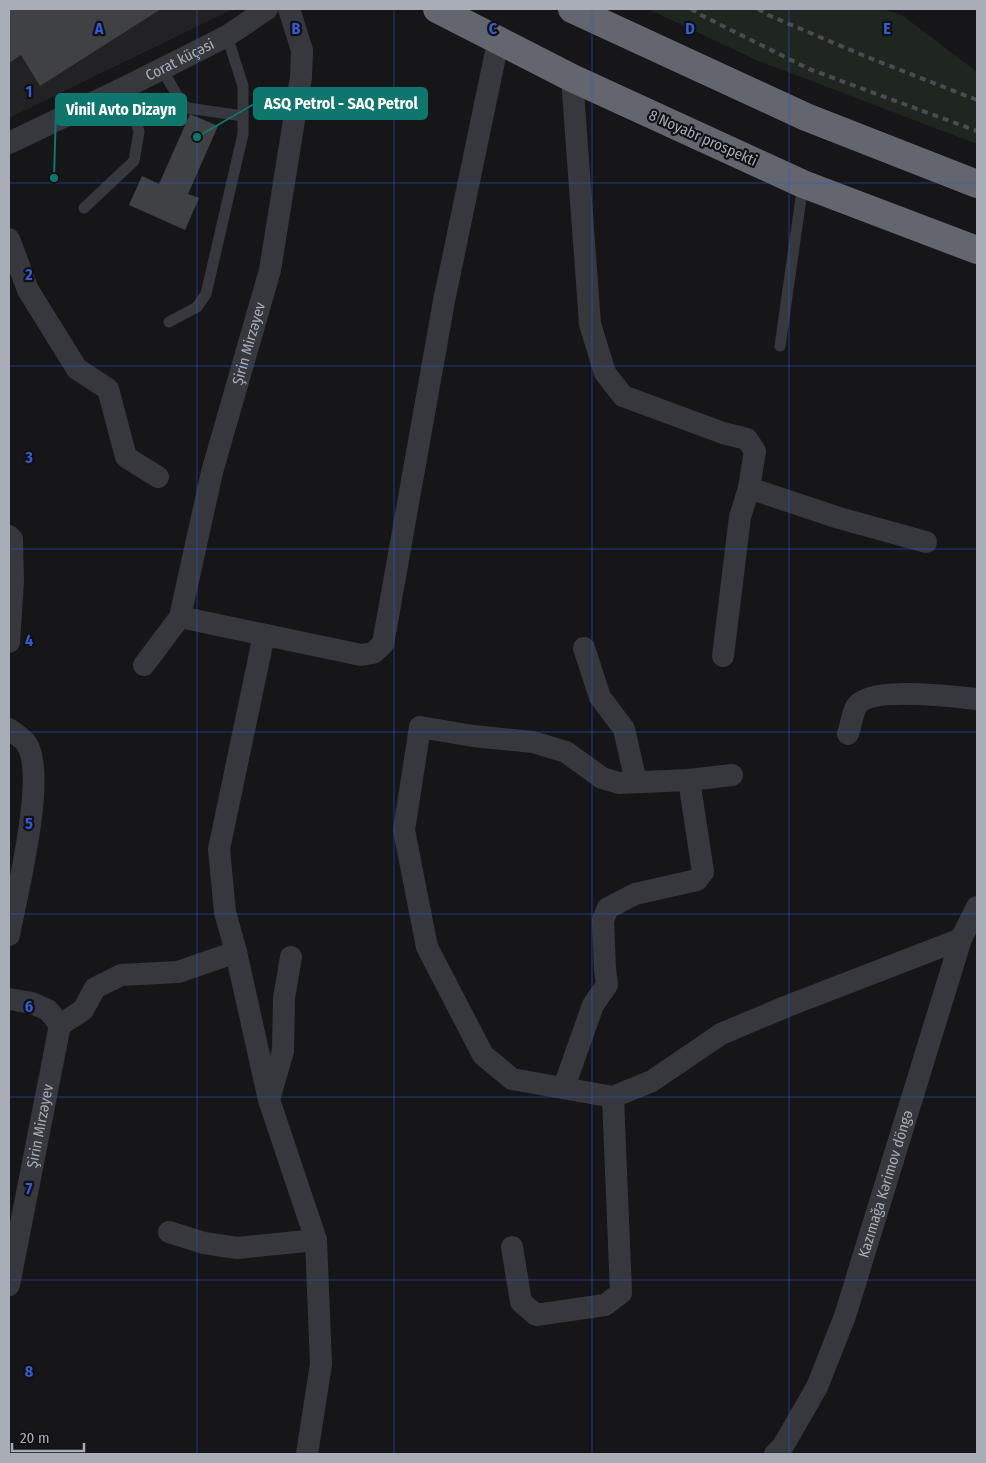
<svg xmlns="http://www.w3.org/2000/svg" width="986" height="1463" font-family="'Fira Sans Condensed',sans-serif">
<rect width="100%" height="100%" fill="#161618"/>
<path fill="#222225" d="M9,9H233L9,118Z"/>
<path fill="#1e261f" d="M648,9H883L902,15L977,72V144L756,60Z"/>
<g fill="#404145">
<path d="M9,9H161L40,86L21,55L9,63Z"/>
<path d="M190,114L218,126L188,194L199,198L185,230L129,205L142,176L159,184Z"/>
</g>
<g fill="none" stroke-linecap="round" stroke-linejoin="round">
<g stroke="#37383d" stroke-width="11">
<path d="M162,69L182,104L188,108L243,116"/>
<path d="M84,208L134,161L139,132L128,86"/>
<path d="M169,322L197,307L206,294L243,134V86L227,36"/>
<path d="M780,346L803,184"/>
</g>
<g stroke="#37383d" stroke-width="22">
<path d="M572,78L590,324L605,373L623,396L723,433L747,439L755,451L749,488L740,517L723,656"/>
<path id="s1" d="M9,143L128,86L227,36L267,9"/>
<path d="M9,239L28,290L77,369L108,389L126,457L158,477"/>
<path d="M749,488L839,518L926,542"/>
<path d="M9,536L12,539L13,582L9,642"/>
<path d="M180,617L361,655L373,653L383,644L444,301L498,42"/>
<path d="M264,635L219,849L225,912L236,952L269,1100L316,1240L321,1364L307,1454"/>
<path d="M584,648L600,697L624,729L636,782"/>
<path id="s2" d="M144,665L180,617L212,472L270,270L301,77L302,50L289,9"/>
<path d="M9,729C14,733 22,738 26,743C48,773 16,897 9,935"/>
<path d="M848,734C851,726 852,714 856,707C869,685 954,697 977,699"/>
<path d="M732,775L689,780L619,783L602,778L566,752L533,742L473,736L420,727L404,830L427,947L483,1055L512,1079L613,1097L652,1081L721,1034L785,1007L961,939"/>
<path d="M9,999L32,1003L48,1010L60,1025"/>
<path d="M60,1025L83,1010L95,988L121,975L178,972L236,952"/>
<path d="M564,1087L593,1005L607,985L605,969L603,920L608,908L635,894L697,880L703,872L689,780"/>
<path d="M270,1096L283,1051L284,998L291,957"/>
<path d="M169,1232L204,1243L237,1248L316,1240"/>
<path d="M512,1247L521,1302L536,1315L605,1305L621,1293L613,1097"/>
<path id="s3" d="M9,1285L60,1025"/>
<path id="s4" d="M775,1454L783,1446L817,1387L845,1316L961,939L977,907"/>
</g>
<g stroke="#63666e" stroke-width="28">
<path d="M437,9L572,78L803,184L977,250"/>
<path d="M572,9L806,117L977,184"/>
</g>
<g stroke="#4a4c52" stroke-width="4" stroke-dasharray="6 5" stroke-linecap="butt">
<path d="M691,9L701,15L809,69L977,131"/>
<path d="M758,9L768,15L867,57L977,100"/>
</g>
</g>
<path fill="none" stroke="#325cd3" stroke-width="1" stroke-opacity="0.55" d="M197,9V1454M394,9V1454M592,9V1454M789,9V1454M9,183H977M9,366H977M9,549H977M9,732H977M9,914H977M9,1097H977M9,1280H977"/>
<g text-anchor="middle" stroke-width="4.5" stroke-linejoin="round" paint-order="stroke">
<g font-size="15" fill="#a8adb8" stroke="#111113">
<text dy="5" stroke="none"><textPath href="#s1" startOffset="190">Corat küçəsi</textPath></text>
<text transform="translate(703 138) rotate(24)" y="5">8 Noyabr prospekti</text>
<text dy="5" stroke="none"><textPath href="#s2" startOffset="342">Şirin Mirzəyev</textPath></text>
<text dy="5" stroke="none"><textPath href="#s3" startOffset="162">Şirin Mirzəyev</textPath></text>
<text dy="5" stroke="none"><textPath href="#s4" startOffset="294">Kazımağa Kərimov döngə</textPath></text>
</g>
</g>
<g font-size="16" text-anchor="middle" font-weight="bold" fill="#325cd3" stroke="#111113" stroke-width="4.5" stroke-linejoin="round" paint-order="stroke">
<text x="99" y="34">A</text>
<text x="296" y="34">B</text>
<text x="493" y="34">C</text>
<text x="690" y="34">D</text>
<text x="887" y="34">E</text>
<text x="29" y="97">1</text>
<text x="29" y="280">2</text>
<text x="29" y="463">3</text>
<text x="29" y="646">4</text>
<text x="29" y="829">5</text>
<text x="29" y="1012">6</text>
<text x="29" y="1194">7</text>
<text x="29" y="1377">8</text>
</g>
<path fill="none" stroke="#0f766e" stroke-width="2" d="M197 137L254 104M54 178L56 109"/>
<g fill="#0f766e" stroke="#111113" stroke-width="2">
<circle cx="197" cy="137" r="5"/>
<circle cx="54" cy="178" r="5"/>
</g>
<g fill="#0f766e" stroke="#0f766e" stroke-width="2">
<rect x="254" y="88" width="173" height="31" rx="5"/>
<rect x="56" y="94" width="130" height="31" rx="5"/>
</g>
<g font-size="16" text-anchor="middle" font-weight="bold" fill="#fff">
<text x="341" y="109">ASQ Petrol - SAQ Petrol</text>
<text x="121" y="115">Vinil Avto Dizayn</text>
</g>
<rect width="986" height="1463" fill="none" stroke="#a8adb8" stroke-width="20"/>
<path d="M12 1443v8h72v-8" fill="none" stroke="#a8adb8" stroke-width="2.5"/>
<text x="20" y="1443" font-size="15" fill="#a8adb8" stroke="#111113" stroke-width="4" paint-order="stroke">20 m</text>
</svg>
